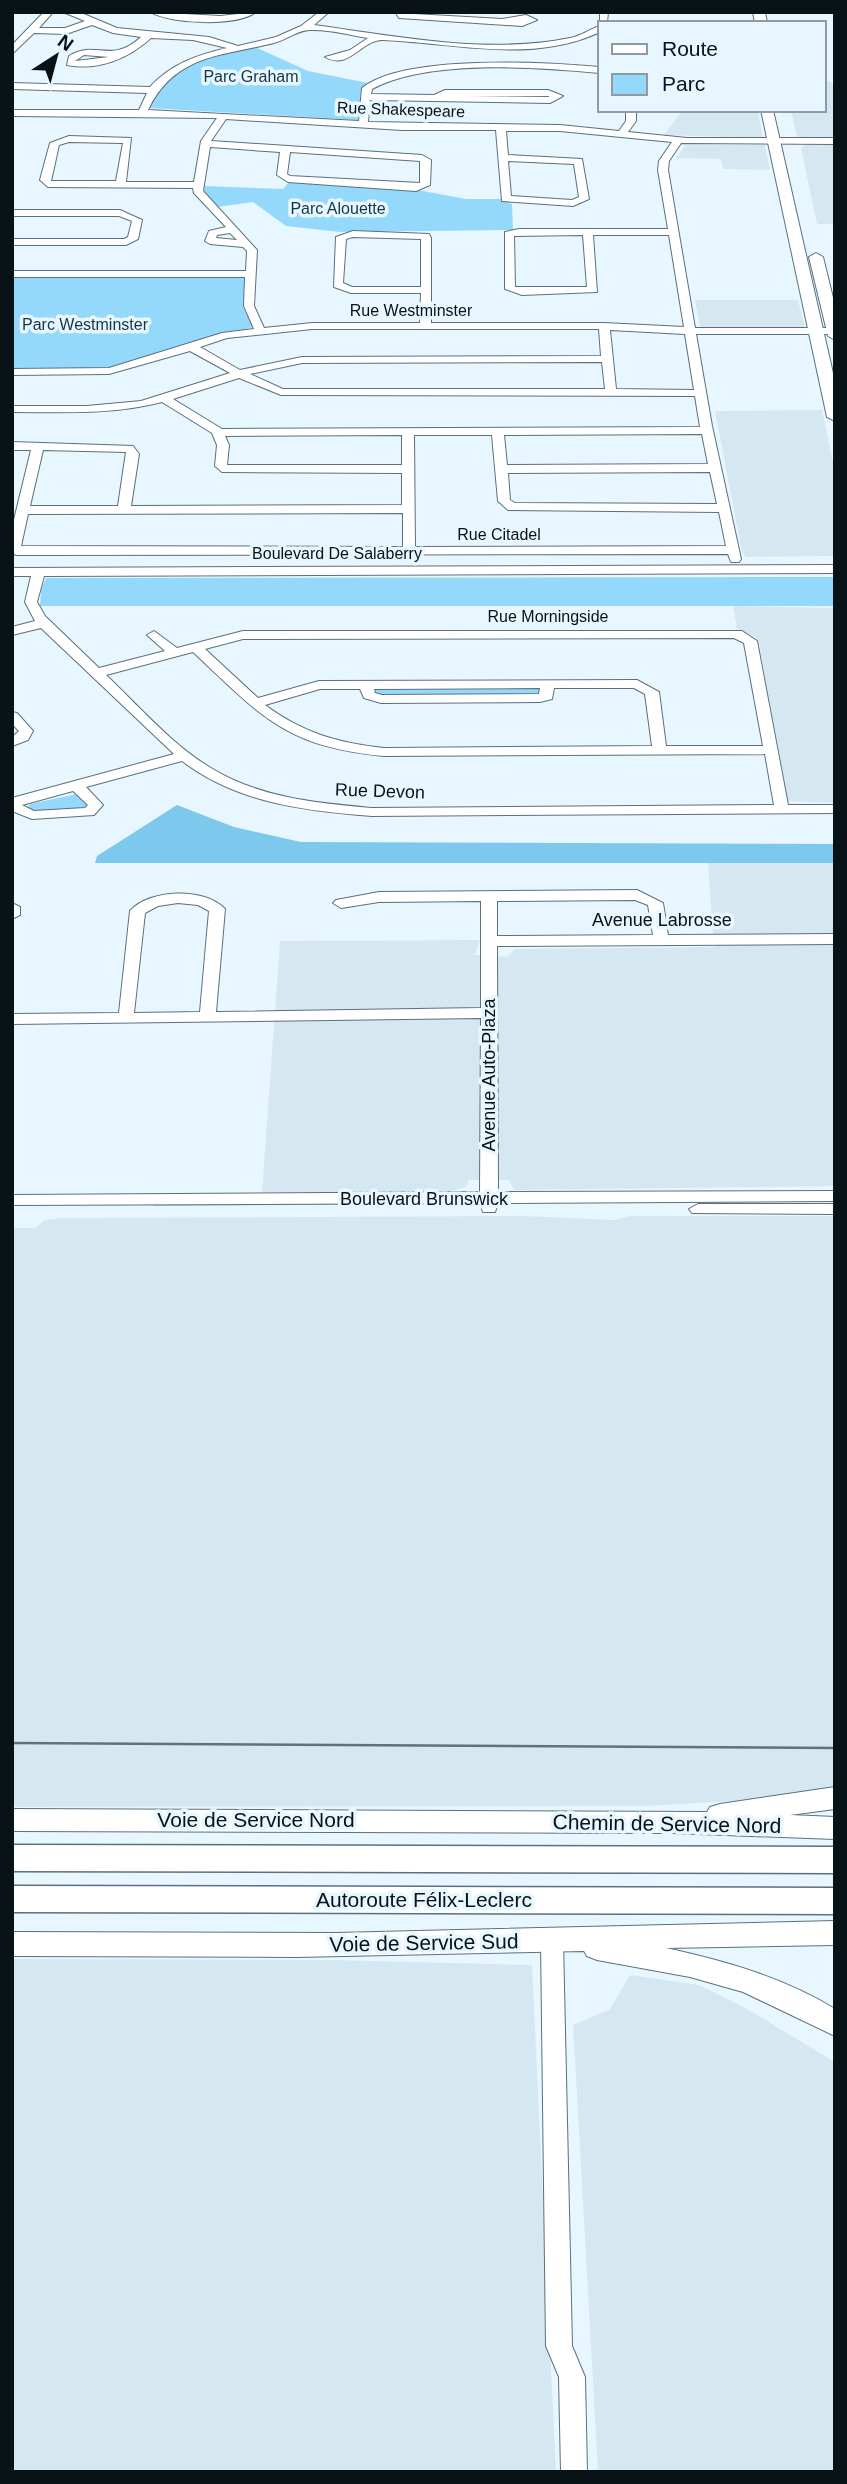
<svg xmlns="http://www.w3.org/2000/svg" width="847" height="2484" font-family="Helvetica,sans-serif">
<rect width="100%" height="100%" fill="#e8f7ff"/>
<g fill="#d5e8f2">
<path d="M824,81H830L835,90V138L797,137L791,110H824Z"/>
<path d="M683,110H758L763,138L664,135Z"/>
<path d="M686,145H765L770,170L723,169L721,159L676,158Z"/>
<path d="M805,145H835V224H817L801,148Z"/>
<path d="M695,300H798L805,327H700Z"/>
<path d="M822,410L835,472V556L746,557L742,553L715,411Z"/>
<path d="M733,606L835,608V803L788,801L759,643L756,637L737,629Z"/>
<path d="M708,862H835V1186L514,1190L509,1180H469L466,1187L449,1192H262L280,941L480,940L475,955L508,957L515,949L714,947Z"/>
<path d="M525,1216L615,1220L629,1216H835V1790L735,1801L644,1806L12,1807V1228H35L45,1220L61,1218Z"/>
<path d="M12,1959L332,1960L532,1965L556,2472H12Z"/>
<path d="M630,1975L699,1985L747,2009L835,2062V2472H598L573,2025L610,2009Z"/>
</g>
<g fill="#94d9fb">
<path d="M255,47L308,71L368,83L361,91L358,120L149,108C173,62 208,57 255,47Z"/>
<path d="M290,181L418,190L466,199H501L512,204L513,230L340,232L286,226L253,202L217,207L205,193L204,186L283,189Z"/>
<path d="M246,275L243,307L253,327L103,369L12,370V276Z"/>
<path d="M835,577V606H40L41,590L46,578Z"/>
<path d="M379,688H537L542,689L541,695H375L374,691Z"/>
<path d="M77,794L88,802L87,808L33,811L28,808L30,804Z"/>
<path d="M154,1204H467L153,1206Z"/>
</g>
<path fill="#7dc9ee" d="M177,805L234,827L301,842L835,844V863H95L97,856Z"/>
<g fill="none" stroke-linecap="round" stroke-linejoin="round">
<defs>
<g id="minor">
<path d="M44,12H53L39,28H65L85,21L63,12H79L117,28L209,37L238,46L276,37L301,26L319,12H329L314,25C396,36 487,55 570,38C581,36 590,29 600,26V32C532,64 455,43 383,40C362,39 349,71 325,57L350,50L368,38C350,35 328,29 310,30C298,30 286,40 274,43C221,56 174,55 148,110L359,121L362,88C403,54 547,62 600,67V73C537,67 428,59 372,89L371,94L434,95L445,90H548L563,96L550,103L370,100L368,122L560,125L619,131L626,121V110H636V121L628,132L687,138H835V144L681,143L669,161L668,170L695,328H835V334H696L712,426L741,559L739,562H731L728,554L16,555L12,552V528L31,450H12V442L133,446L139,454L131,506L402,505V473L222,472L215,466L217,445L212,433L162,402C113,415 62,412 12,412V406H87L141,401L230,373L190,351L109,374L12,375V369L109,368L222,333L254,329L244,306L245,277H12V271H246L247,251L243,247L210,244L205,241L209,231L226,227L194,193L193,188L48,187L40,180L50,143L69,136L131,138L126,182H194L201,141L217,118L12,116V110H139L147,93L12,89V83L150,87C171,64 197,55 227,48L193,40L151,38C128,59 98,71 67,65L69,56C97,39 110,65 141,37L113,33L92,25L66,34L34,33L12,54V45ZM84,55L109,57L75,61ZM466,96H550L548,97ZM226,119L402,130H496L502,201L573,206L589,199L582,159L508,155L506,131H560L672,142L659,161L658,170L668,229H519L505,232V289L522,295L597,292L593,235H669L684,327L604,323H431V238L429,234L353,231L336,237L334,287L351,293H421L420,323H312L264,328L254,306L257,250L203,191L210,147L280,152L277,175L288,182L416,191L430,185L431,160L422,155L211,141ZM69,142L123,143L116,181H51L59,145ZM290,152L420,161V183L290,176L287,174ZM508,161L574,164L579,197L572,200L511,196ZM230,233L237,240L216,238L217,235ZM583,235L587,287H515L514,236ZM353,237L421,239V287H352L343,283L346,239ZM312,329H599L601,356L302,357L240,370L200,347L227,338ZM610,330L685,334L694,390L616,389ZM602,362L605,389H283L250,374L302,363ZM239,378L281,395L695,396L700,427L222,429L173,399ZM702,434L708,464L507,465L504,435ZM402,435V465H227L229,445L225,436ZM414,435H492L498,501L508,510L719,512L726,546L415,547ZM43,450L126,452L118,506H30ZM710,472L717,504L515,503L510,500L508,473ZM403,513V547L21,546L28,514Z"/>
<path d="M150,12L220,16L256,12C237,27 171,24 150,12Z"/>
<path d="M600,12H608L607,23L600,25Z"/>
<path d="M396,13L502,19L526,15L537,20L522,26L399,18Z"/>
<path d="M12,210H120L142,220L138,239L126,245H12V239H124L128,237L132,221L119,216H12Z"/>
<path d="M835,565V573L44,576L37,602L45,616L99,668L165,651L147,635L154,631L177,648L243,631H742L757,641L788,805H835V813L372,816C305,811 237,803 182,761L86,787L103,805L94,815L32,819L12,811V798L174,754L41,628L12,635V627L35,621L25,602L31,576H12V568ZM734,638L744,643L763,746H666L659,692L637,680L319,681L258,698L205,649L243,639ZM193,652C261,716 286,747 384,756L765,754L774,805L372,808C317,803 260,798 211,768C172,745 139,706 106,675ZM540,688L539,694L382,695L375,693L374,689ZM554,688H634L645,694L652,746L384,748C338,743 303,733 265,705L320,689H360L364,698L381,703L540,702L552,699ZM73,791L88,805L85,808L34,811L22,805Z"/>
<path d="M12,712L17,713L33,731L28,740L12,746V737L19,731L12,724Z"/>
<path d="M637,890L663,903L668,935L835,934V944L497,946L498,1192L835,1191V1201L498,1203L495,1212H483L480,1203L12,1205V1195L480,1192L481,1018L12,1024V1014L119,1013L130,911C149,889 205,887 225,909L216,1012L481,1008V901L379,902L341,908L333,903L336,900L379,892ZM635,900L648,905L653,935L497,936V901ZM178,903L198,905L209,911L200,1012L134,1013L145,913L158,906Z"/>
<path d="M12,903L20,907V915L12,919Z"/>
<path d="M698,1204H835V1214L692,1213L689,1209Z"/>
<path d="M552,1932L560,1935L563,1941L572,2346L585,2377L587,2472H561L559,2377L546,2346L541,1941L544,1935Z"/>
</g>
<g id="major">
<path d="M753,12H765L767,23H755Z"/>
<path d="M761,110H773L835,382V421L827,417Z"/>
<path d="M816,253L823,257L835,306V340L828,336L809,257Z"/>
<path d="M835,1787V1809L790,1815L835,1817V1839L672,1833L12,1831V1809L707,1812L710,1807L720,1804Z"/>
<path d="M835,1921V1945L666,1948C725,1961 783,1977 835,2009V2036L743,1992L690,1977L597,1960L587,1956L584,1951L296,1957L12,1956V1932L336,1933Z"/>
</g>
<g id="highway">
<path d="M12,1845L835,1847V1873L12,1871Z"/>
<path d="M12,1886L835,1888V1914L12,1912Z"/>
</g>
</defs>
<use href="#minor" stroke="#5a707c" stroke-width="2"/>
<use href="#major" stroke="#5a707c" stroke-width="2"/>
<use href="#highway" stroke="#5a707c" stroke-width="3"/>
<use href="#minor" fill="#fff" fill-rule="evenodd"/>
<use href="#major" fill="#fff" fill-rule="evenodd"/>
<use href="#highway" fill="#fff" fill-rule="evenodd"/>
<path stroke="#657076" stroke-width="2.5" d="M12,1743L835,1748"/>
</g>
<g text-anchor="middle" stroke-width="7" stroke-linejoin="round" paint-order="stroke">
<g font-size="16" fill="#133645" stroke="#e8f7ff">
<text x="251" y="82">Parc Graham</text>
<text x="338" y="214">Parc Alouette</text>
<text x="85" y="330">Parc Westminster</text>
</g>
<g font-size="16" fill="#091216" stroke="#e8f7ff">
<text transform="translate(401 109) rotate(2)" y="6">Rue Shakespeare</text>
<text x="411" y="316">Rue Westminster</text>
<text x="499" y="540">Rue Citadel</text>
<text x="337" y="559">Boulevard De Salaberry</text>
<text x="548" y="622">Rue Morningside</text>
</g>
<g font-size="18" fill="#091216" stroke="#e8f7ff">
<text transform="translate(380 791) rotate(2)" y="6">Rue Devon</text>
<text x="662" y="926">Avenue Labrosse</text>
<text transform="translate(489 1075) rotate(-90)" y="6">Avenue Auto-Plaza</text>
<text x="424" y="1205">Boulevard Brunswick</text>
</g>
<g font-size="21" fill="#091216" stroke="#e8f7ff">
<text x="256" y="1827">Voie de Service Nord</text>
<text transform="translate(667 1824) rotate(1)" y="7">Chemin de Service Nord</text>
<text x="424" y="1907">Autoroute Félix-Leclerc</text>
<text transform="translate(424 1943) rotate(-1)" y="7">Voie de Service Sud</text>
</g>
</g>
<rect width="847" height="2484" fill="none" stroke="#091216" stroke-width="28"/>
<rect x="598" y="21" width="228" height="91" fill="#e8f7ff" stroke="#8f9ba2" stroke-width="2"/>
<rect x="612" y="44" width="35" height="10" fill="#ffffff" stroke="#8f9ba2" stroke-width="2"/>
<text x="662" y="56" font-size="21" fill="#091216">Route</text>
<rect x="612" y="74" width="35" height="21" fill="#94d9fb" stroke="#8f9ba2" stroke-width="2"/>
<text x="662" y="91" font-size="21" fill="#091216">Parc</text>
<g transform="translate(56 56) rotate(36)" stroke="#e8f7ff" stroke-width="5" paint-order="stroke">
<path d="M0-5L12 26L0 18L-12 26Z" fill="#091216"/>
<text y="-10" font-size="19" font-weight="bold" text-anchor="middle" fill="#091216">N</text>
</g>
</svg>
